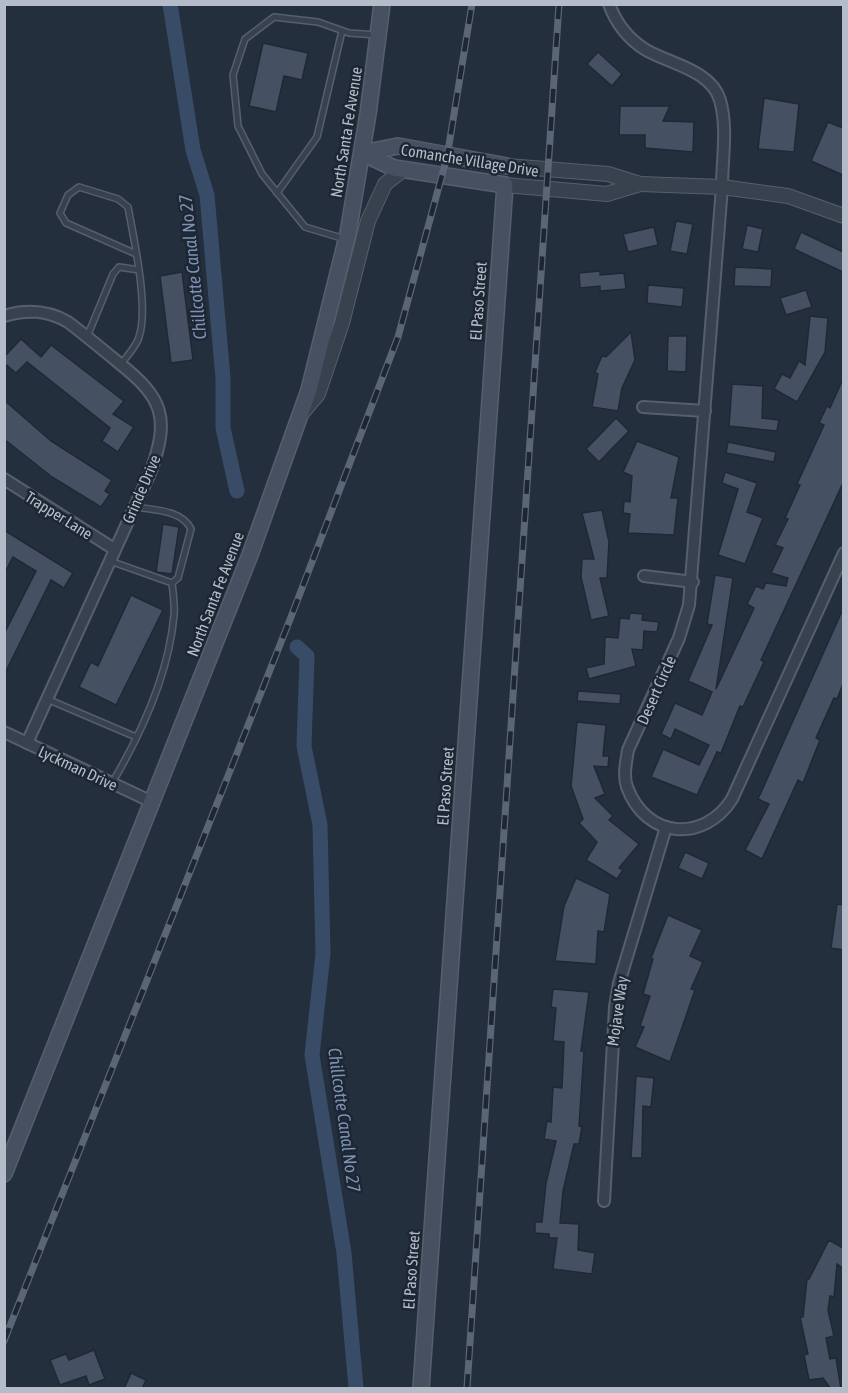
<svg xmlns="http://www.w3.org/2000/svg" width="848" height="1393" font-family="'Asap Condensed',sans-serif">
<rect width="100%" height="100%" fill="#242f3e"/>
<g fill="none" stroke-linecap="round" stroke-linejoin="round">
<g stroke="#394c67" stroke-width="15">
<path d="M170,4L193,150L207,195L223,378V428L237,491"/>
<path d="M297,647L307,656L304,746L320,825L323,954L312,1055L344,1253L356,1388"/>
</g>
</g>
<g fill="#455162" stroke="#1f2835" stroke-width="1.5">
<path d="M263,43L308,53L302,80L284,76L276,112L249,106Z"/>
<path d="M598,52L622,74L612,86L587,64Z"/>
<path d="M764,98L799,104L794,152L758,149Z"/>
<path d="M620,106H670L663,121L694,122L693,152L645,148V135H619Z"/>
<path d="M828,122L843,128V175L811,161Z"/>
<path d="M676,221L693,224L687,254L670,251Z"/>
<path d="M747,225L763,229L758,252L742,249Z"/>
<path d="M654,227L658,245L628,252L623,234Z"/>
<path d="M801,232L843,252V272L794,249Z"/>
<path d="M735,267L772,269L771,287L734,286Z"/>
<path d="M600,271V275L624,273L626,289L600,291V286L580,288L579,273Z"/>
<path d="M182,272L193,360L171,363L160,276Z"/>
<path d="M648,285L684,288L682,307L647,303Z"/>
<path d="M806,290L812,307L786,315L780,298Z"/>
<path d="M810,316L828,318L825,352L797,402L774,389L782,374L790,378L799,361L805,365Z"/>
<path d="M631,332L635,360L622,388L618,411L592,407L598,374L595,372L602,356L606,357Z"/>
<path d="M668,336H687L686,372L667,371Z"/>
<path d="M21,339L41,357L51,345L124,401L113,414L134,427L118,452L102,441L110,428L27,362L16,373L4,363V357Z"/>
<path d="M843,379V483L761,660L764,662L743,707L740,706L721,753L717,752L697,795L651,777L663,749L699,765L709,745L675,729L671,739L661,734L675,703L702,715L712,692L688,681L712,625L707,624L715,575L733,578L716,689L754,608L747,604L756,586L763,589L766,583L786,586L788,578L771,573L783,548L775,545L788,519L785,518L800,485L797,484L824,425L819,423L827,406L830,408Z"/>
<path d="M732,384L763,386L762,418L779,420L777,431L729,426Z"/>
<path d="M4,400L51,441L112,480L105,491L110,494L101,507L52,477L4,439Z"/>
<path d="M616,418L629,431L599,462L586,449Z"/>
<path d="M637,441L679,457L671,498H678L674,535L628,533L630,514L623,513L624,501L630,502L632,476L623,472Z"/>
<path d="M728,442L776,452L774,462L726,453Z"/>
<path d="M725,472L757,483L747,512L763,518L745,564L718,555L738,489L722,483Z"/>
<path d="M602,510L609,542L607,578H600L609,616L591,620L581,577L582,559H594L582,513Z"/>
<path d="M163,524L179,527L172,574L156,572Z"/>
<path d="M4,530L73,573L64,588L51,580L4,675V634L36,571L13,557L4,574Z"/>
<path d="M131,595L163,610L116,705L79,687L91,662L98,666Z"/>
<path d="M843,609V684L837,699L834,698L816,738L820,740L803,783L798,780L762,859L745,850L769,804L758,799Z"/>
<path d="M630,613L643,614L642,620L659,622L657,632L644,631L643,650L632,649L636,666L589,679L586,668L604,664L605,637L618,638L620,618L629,619Z"/>
<path d="M578,691L621,694L620,704L577,701Z"/>
<path d="M577,722L606,725L603,756H609L608,767L594,766L605,794L595,798L613,816L609,820L639,844L619,868L623,870L617,879L586,860L597,842L579,823L583,819L571,786Z"/>
<path d="M685,852L709,863L702,879L678,868Z"/>
<path d="M576,878L610,894L604,932L598,931L596,964L555,961L564,906Z"/>
<path d="M837,904L843,905V950L831,948Z"/>
<path d="M668,915L702,930L690,956L703,962L691,989L695,990L670,1062L635,1047L644,1027L640,1026L650,996L643,994L653,959L651,958Z"/>
<path d="M553,989L589,992L581,1051L584,1052L579,1126L582,1127L579,1144H574L563,1191L560,1223L579,1224L578,1250L595,1253L592,1274L553,1269L557,1238H549V1234L535,1233V1222H542L546,1183L556,1141L544,1139L547,1121L551,1122L553,1087L562,1088L564,1042L553,1041L556,1008L551,1007Z"/>
<path d="M636,1076L654,1078L651,1107L643,1106L642,1158H631Z"/>
<path d="M829,1240L843,1248V1268L837,1264L834,1297L830,1296L828,1310L834,1336L826,1338L830,1359L836,1358L841,1389H831L823,1378L809,1380L804,1355L808,1354L800,1317H803L807,1279H809Z"/>
<path d="M94,1350L105,1379L89,1385L86,1376L60,1385L50,1360L66,1354L69,1360Z"/>
<path d="M131,1373L146,1380L142,1389H124Z"/>
</g>
<g fill="none" stroke-linecap="round" stroke-linejoin="round">
<defs>
<g id="service">
<path d="M277,193L317,137L342,31"/>
<path d="M345,239L305,227L262,174L238,126L233,75L245,39L274,17L318,22L349,33L377,35"/>
<path d="M87,337L113,274L119,267L139,270"/>
<path d="M121,364C127,356 136,347 139,337C149,307 134,240 128,207L118,199L79,187L68,195L60,213L66,223L136,254"/>
<path d="M110,561L172,583L178,578L191,529C182,510 154,510 136,507"/>
<path d="M47,699L136,737"/>
<path d="M112,783C141,734 169,673 174,615C175,605 173,593 172,583"/>
</g>
<g id="minor">
<path d="M609,4C616,23 628,39 646,50C670,64 711,70 720,100C728,128 722,159 722,187L689,605L679,638L628,750C626,762 623,776 627,787C646,839 704,843 732,799L844,553"/>
<path d="M4,316C27,309 47,310 68,322C85,335 102,349 119,363C163,398 170,417 151,471L27,743"/>
<path d="M643,407L705,411"/>
<path d="M4,479L114,549"/>
<path d="M644,576L693,582"/>
<path d="M4,732L152,802"/>
<path d="M604,1201L615,1007L619,983L666,827"/>
</g>
<g id="tertiary">
<path d="M507,166L608,174L640,184L722,187L788,196L844,216"/>
<path d="M505,185L607,194L640,184"/>
<path d="M302,413L318,394L342,323L368,221L385,184L404,169"/>
</g>
<g id="secondary">
<path d="M362,153L394,168L505,185L421,1388"/>
<path d="M362,153L398,146L507,166"/>
<path d="M4,1174L250,555L309,390L348,233L368,114L382,4"/>
</g>
</defs>
<use href="#service" stroke="#565f6c" stroke-width="8"/>
<use href="#minor" stroke="#565f6c" stroke-width="14"/>
<use href="#tertiary" stroke="#565f6c" stroke-width="16"/>
<use href="#secondary" stroke="#565f6c" stroke-width="18"/>
<use href="#service" stroke="#38414e" stroke-width="5"/>
<use href="#minor" stroke="#38414e" stroke-width="10"/>
<use href="#tertiary" stroke="#38414e" stroke-width="14"/>
<use href="#secondary" stroke="#465061" stroke-width="15"/>
<defs>
<g id="rail">
<path d="M4,1341L291,617L398,337L447,157L472,4"/>
<path d="M467,1388L559,4"/>
</g>
</defs>
<use href="#rail" stroke="#5a6575" stroke-width="7"/>
<use href="#rail" stroke="#1d2633" stroke-width="4.5" stroke-dasharray="14" stroke-linecap="butt"/>
</g>
<g text-anchor="middle" stroke-width="5" stroke-linejoin="round" paint-order="stroke">
<g font-size="16" fill="#b4bcc9" stroke="#1d2633">
<text transform="translate(346 132) rotate(-81)" y="6">North Santa Fe Avenue</text>
<text transform="translate(470 160) rotate(9)" y="6">Comanche Village Drive</text>
<text transform="translate(478 301) rotate(-86)" y="6">El Paso Street</text>
<text transform="translate(141 489) rotate(-67)" y="6">Grinde Drive</text>
<text transform="translate(59 515) rotate(32)" y="6">Trapper Lane</text>
<text transform="translate(215 594) rotate(-69)" y="6">North Santa Fe Avenue</text>
<text transform="translate(656 690) rotate(-66)" y="6">Desert Circle</text>
<text transform="translate(78 768) rotate(25)" y="6">Lyckman Drive</text>
<text transform="translate(445 786) rotate(-86)" y="6">El Paso Street</text>
<text transform="translate(617 1011) rotate(-82)" y="6">Mojave Way</text>
<text transform="translate(411 1270) rotate(-86)" y="6">El Paso Street</text>
</g>
<g font-size="18" font-style="italic" fill="#7c92b1" stroke="#1d2633">
<text transform="translate(193 267) rotate(-96)" y="6">Chillcotte Canal No 27</text>
<text transform="translate(344 1120) rotate(82)" y="6">Chillcotte Canal No 27</text>
</g>
</g>
<rect width="848" height="1393" fill="none" stroke="#b4bcc9" stroke-width="12"/>
</svg>
